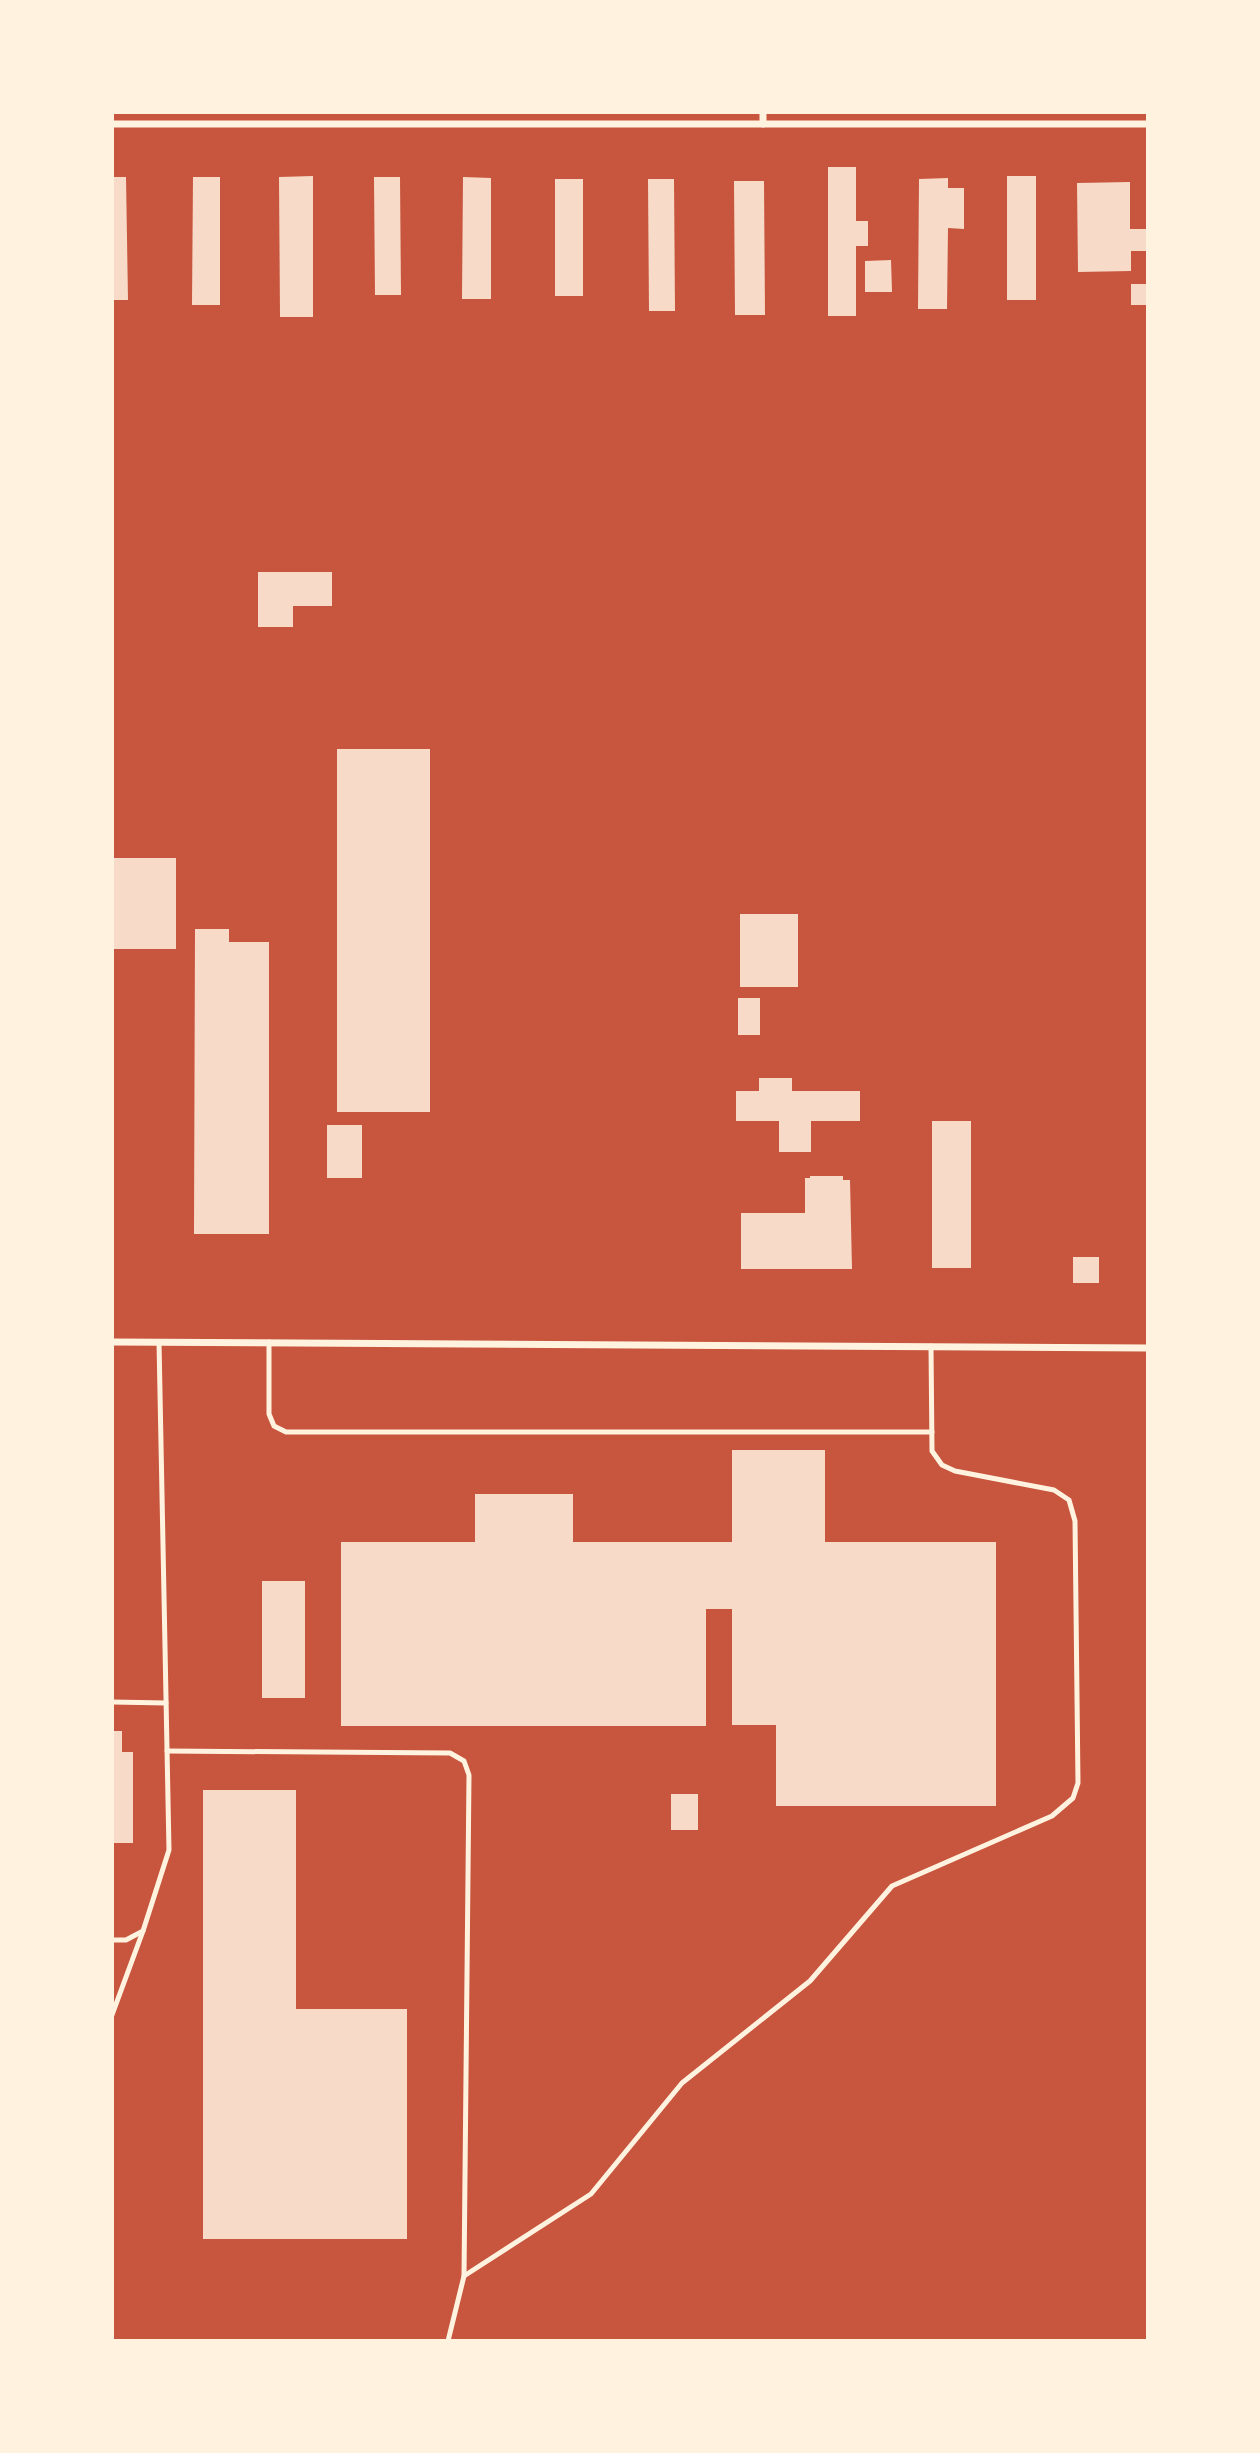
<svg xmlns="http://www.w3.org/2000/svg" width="1260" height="2453" font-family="'IBM Plex Sans',sans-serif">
<rect width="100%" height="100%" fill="#c8553d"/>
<g fill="#f7dbc8">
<path d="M828,167H856V221H868V246H856V316H828Z"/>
<path d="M313,176V317H280L279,177Z"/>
<rect x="1007" y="176" width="29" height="124"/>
<path d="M112,177H126L128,300H112Z"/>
<path d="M193,177H220V305H192Z"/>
<path d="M374,177H400L401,295H375Z"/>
<path d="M463,177L491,178V299H462Z"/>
<path d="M948,178V188H964V229L948,228L947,309H918L919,179Z"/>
<rect x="555" y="179" width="28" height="117"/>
<path d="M648,179H674L675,311H649Z"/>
<path d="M734,181H764L765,315H735Z"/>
<path d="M1130,182V229H1148V251H1131V271L1078,272L1077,183Z"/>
<path d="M891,260L892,292H865V261Z"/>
<rect x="1131" y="284" width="17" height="21"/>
<path d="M258,572H332V606H293V627H258Z"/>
<rect x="337" y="749" width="93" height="363"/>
<rect x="112" y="858" width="64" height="91"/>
<rect x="740" y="914" width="58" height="73"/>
<path d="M195,929H229V942H269V1234H194Z"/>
<rect x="738" y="998" width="22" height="37"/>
<path d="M759,1078H792V1091H860V1121H811V1152H779V1121H736V1091H759Z"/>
<rect x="932" y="1121" width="39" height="147"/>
<rect x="327" y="1125" width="35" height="53"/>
<path d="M810,1176H843V1180H850L852,1269H741V1213H805V1178H810Z"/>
<rect x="1073" y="1257" width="26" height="26"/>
<path d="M732,1450H825V1542H996V1806H776V1725H732V1609H706V1726H341V1542H475V1494H573V1542H732Z"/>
<rect x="262" y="1581" width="43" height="117"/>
<path d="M112,1731H122V1752H133V1843H112Z"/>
<path d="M203,1790H296V2009H407V2239H203Z"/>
<rect x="671" y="1794" width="27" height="36"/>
</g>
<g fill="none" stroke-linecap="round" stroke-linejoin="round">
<g stroke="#fff3e0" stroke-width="5">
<path d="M269,1342V1414L274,1426L286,1432H932"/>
<path d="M112,1702L166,1703"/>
<path d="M167,1751L450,1753L464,1761L469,1775L464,2276L448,2341"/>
<path d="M112,1940H126L143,1931L169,1850L159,1342"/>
<path d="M112,2015L143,1931"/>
<path d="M464,2276L591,2194L682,2083L810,1981L892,1886L1052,1816L1073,1798L1078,1783L1075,1521L1069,1500L1054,1490L955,1471L942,1465L932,1451L931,1346"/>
</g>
<g stroke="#fff3e0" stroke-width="7">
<path d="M112,124H1148"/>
<path d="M763,124V112"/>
<path d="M112,1342L1148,1348"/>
</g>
</g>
<rect width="1260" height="2453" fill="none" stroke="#fff3e0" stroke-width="228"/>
</svg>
